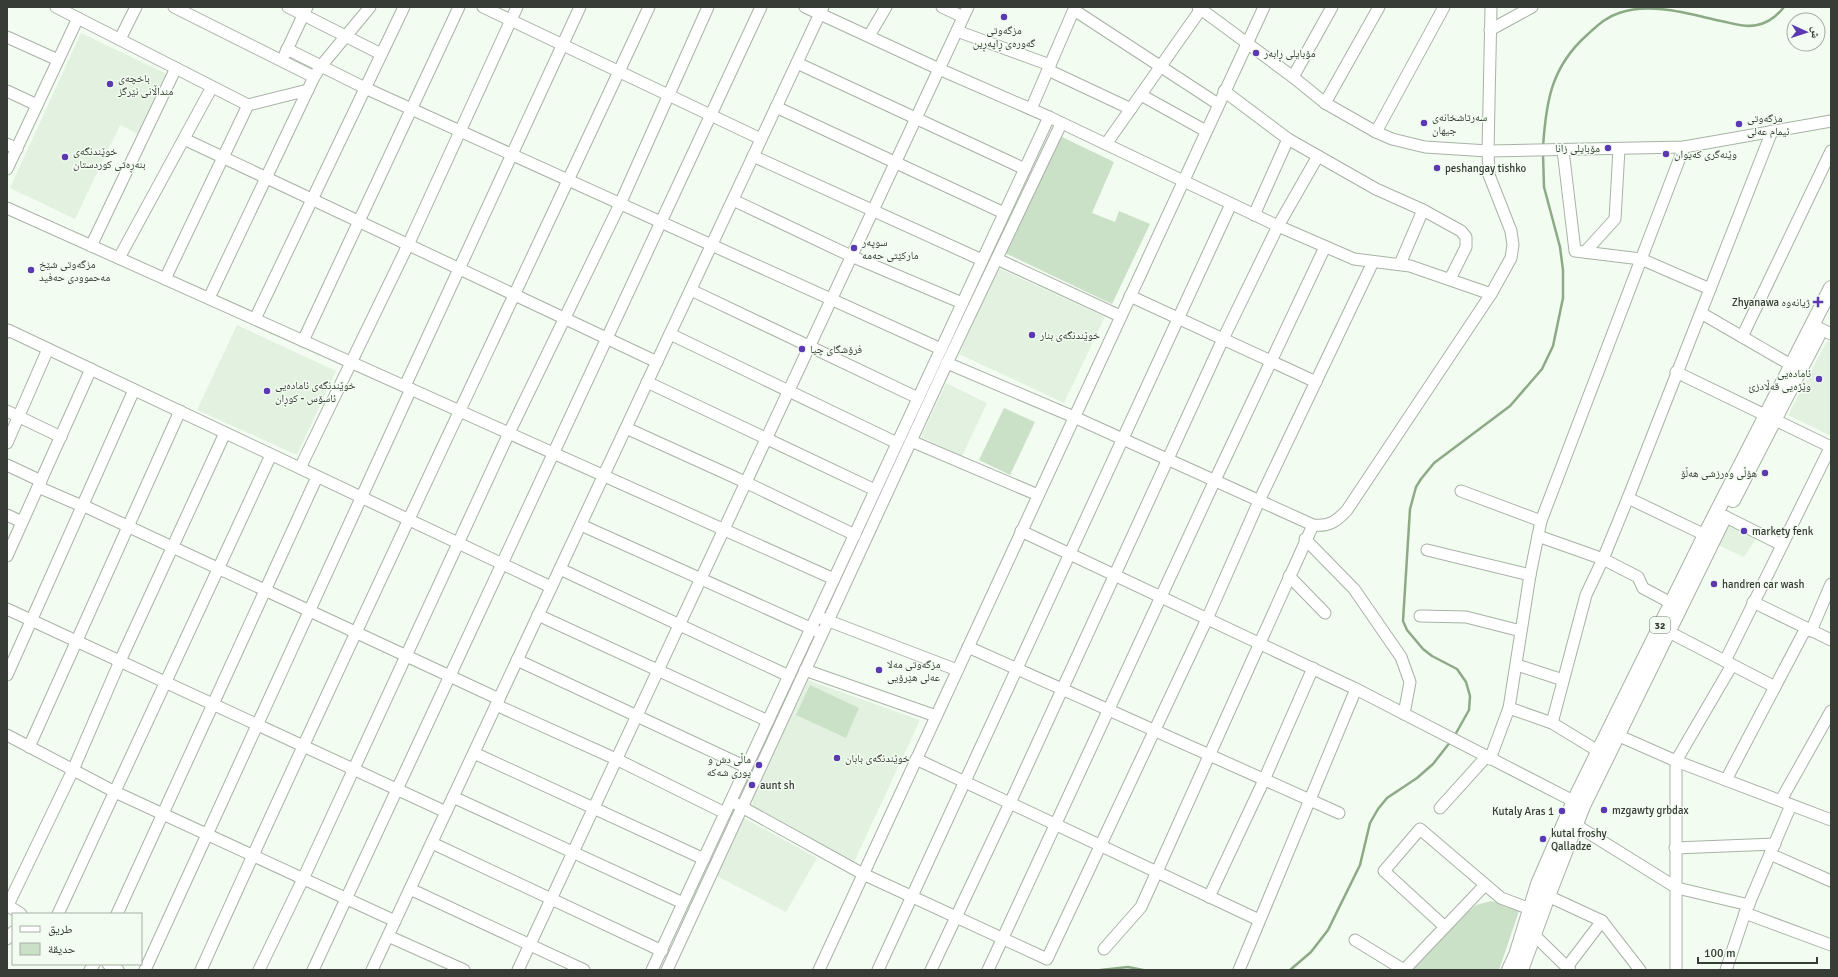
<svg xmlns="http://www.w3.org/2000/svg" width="1838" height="977" font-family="Signika,'Noto Naskh Arabic',sans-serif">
<rect width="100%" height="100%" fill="#f2fcf0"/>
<g fill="#e3f2e0">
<path d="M81,33L167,74L138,134L120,125L75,219L10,188Z"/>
<path d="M998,268L1105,317L1064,403L959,354Z"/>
<path d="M237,325L336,371L297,455L197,410Z"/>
<path d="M1827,341L1831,343V436L1788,415Z"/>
<path d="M946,383L987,403L962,456L921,437Z"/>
<path d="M1727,522L1757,537L1744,557L1716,544Z"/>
<path d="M807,680L920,720L854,862L757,810L752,804L754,796Z"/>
<path d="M744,818L817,858L786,912L717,876Z"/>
</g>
<g fill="#cbe1c7">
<path d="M1060,136L1114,162L1092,213L1115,222L1119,211L1150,224L1112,304L1005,253Z"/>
<path d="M1004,408L1035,422L1010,475L979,460Z"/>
<path d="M810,685L859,708L846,738L796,715Z"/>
<path d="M1491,901L1520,908L1499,970H1416L1413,968L1439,939L1476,905Z"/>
</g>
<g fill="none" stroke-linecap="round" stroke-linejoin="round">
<g stroke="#8daa87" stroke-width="2.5">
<path d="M1543,147C1546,102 1551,67 1587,35C1597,26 1606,17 1619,13C1652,2 1689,14 1721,21C1732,23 1745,28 1757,25C1768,23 1777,16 1784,7"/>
<path d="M1455,735L1469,710L1470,696L1466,682L1457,669L1432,656L1423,649L1407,630L1403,621L1410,509L1416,487L1421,479L1434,463L1510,406L1542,369L1553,346L1563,298V270L1560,247L1544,187L1543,154"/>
<path d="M1101,970L1128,967L1143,970"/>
<path d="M1290,970L1311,952L1328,930L1360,865L1370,823L1378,809L1387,798L1417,778L1433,764L1451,741"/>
</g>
<defs>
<g id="minor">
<path d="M56,7L248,105L308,90"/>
<path d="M174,7L314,77"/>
<path d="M288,7L381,54"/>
<path d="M483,7L761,139"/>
<path d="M805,7L939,69L1049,117L1278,226L1354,259L1410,266L1491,294"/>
<path d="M942,7L963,17"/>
<path d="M1198,7L1293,77L1325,103L1376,132L1392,139L1425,147L1488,151L1684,147L1831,121"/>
<path d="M1074,10L1218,104"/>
<path d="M1490,30L1532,7"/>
<path d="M957,31L1050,65"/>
<path d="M869,36L886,7"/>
<path d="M7,37L58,60"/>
<path d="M120,39L136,7"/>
<path d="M287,49L365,88L941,349"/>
<path d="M285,54L307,7"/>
<path d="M797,63L1025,169"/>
<path d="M1048,70L1131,109"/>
<path d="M1293,77L1332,7"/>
<path d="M7,91L37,105"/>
<path d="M1224,91L1288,139L1376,189L1423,210L1461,231L1466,237V247L1450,279"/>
<path d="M1141,95L1206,131"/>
<path d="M1325,103L1379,7"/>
<path d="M776,107L1004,213"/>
<path d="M1031,109L1075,7"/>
<path d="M1376,132L1444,7"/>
<path d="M184,139L657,362"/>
<path d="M7,144L17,149"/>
<path d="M1106,144L1201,9"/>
<path d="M1563,150L1575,251L1641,259L1710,289"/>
<path d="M753,156L982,260"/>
<path d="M7,169L78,18"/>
<path d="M733,200L851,256L962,303"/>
<path d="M7,208L834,579"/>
<path d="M1254,215L1288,139"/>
<path d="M91,246L176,68"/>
<path d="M1585,252L1615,219L1619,149"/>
<path d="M119,258L212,87"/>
<path d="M997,259L1120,316"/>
<path d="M1400,264L1423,210"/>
<path d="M165,279L248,105"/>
<path d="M691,290L918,398"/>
<path d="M1130,296L1316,382"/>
<path d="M209,298L314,77L321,66L370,7"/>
<path d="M1701,313L1791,365"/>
<path d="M255,319L404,7"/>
<path d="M1813,325L1831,334"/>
<path d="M7,332L8,330L551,587"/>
<path d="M670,334L897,443"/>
<path d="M1742,337L1831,151"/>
<path d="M303,341L459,7"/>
<path d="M947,363L1074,417L1313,525C1329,527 1337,521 1347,510L1491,294L1511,258L1513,245L1511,231L1489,175L1488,151L1491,7"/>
<path d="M1676,372L1831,447"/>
<path d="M647,382L875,490"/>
<path d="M405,386L580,7"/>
<path d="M7,411L61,437"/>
<path d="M626,428L745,482L855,535"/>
<path d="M911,441L1038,495"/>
<path d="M7,443L48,349"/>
<path d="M7,465L41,481"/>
<path d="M300,468L408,245L517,7"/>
<path d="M38,487L82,506"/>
<path d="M1461,491L1541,521"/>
<path d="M1628,498L1705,535"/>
<path d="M82,505L499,699"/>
<path d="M7,515L22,522"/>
<path d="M1724,516L1782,545"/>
<path d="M581,525L817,631"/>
<path d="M1021,531L1356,689L1581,805"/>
<path d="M1538,536L1603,559L1638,577L1643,588L1671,603"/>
<path d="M1305,539L1354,589L1401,657L1410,682L1404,714"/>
<path d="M1427,550L1530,575"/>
<path d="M7,556L91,369"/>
<path d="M560,569L789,676"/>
<path d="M1289,576L1325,613"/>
<path d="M1753,602L1831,640"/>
<path d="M7,609L446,812"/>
<path d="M538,615L768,721"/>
<path d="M1420,616L1466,617L1521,631"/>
<path d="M821,618L957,670"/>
<path d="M1811,631L1831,584"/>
<path d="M1669,632L1775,687"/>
<path d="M968,647L1339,813"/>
<path d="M517,660L746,767"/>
<path d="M1725,661L1831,446"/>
<path d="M1517,665L1563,680"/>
<path d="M805,670L936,716"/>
<path d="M7,675L134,390"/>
<path d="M496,705L616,759L725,813"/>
<path d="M1509,708L1552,723L1598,751"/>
<path d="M1552,723L1586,595L1603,559L1628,498L1772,131"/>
<path d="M7,735L115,792L395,921"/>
<path d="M1617,735L1676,761L1831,820"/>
<path d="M29,747L180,411"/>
<path d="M474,753L704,859"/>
<path d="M916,759L1259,920"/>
<path d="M1490,759L1509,708L1530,575L1541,521L1684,147"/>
<path d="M1726,780L1806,628"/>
<path d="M453,797L683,903"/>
<path d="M1781,800L1831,711"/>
<path d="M731,801L863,874L1047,959L1207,619L1259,501L1373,262"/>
<path d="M1440,808L1486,757"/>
<path d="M1576,825L1677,888L1749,905"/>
<path d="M432,843L662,951"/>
<path d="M1675,848L1775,844"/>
<path d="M1770,854L1831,881"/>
<path d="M410,889L584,970"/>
<path d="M1548,896L1602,921L1640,970"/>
<path d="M1209,897L1264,780L1313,668"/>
<path d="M7,905L21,914"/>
<path d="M8,905L73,770L120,661L225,433"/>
<path d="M1745,913L1831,945"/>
<path d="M58,914L271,455"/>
<path d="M117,914L317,477"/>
<path d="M1445,927L1384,871L1420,829L1501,898L1530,909"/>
<path d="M1534,935L1570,970"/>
<path d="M388,936L464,970"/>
<path d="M7,939L13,932"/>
<path d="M1355,940L1404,970"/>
<path d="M1104,949L1141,907L1313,525"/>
<path d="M108,964L118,970"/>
<path d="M1567,967L1602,921"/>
<path d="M90,970L94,964"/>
<path d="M145,970L411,389"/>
<path d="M201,970C346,647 500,328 649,7"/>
<path d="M259,970L303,879L509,433L620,204L708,7"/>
<path d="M313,970L761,7"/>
<path d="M372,970L823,7"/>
<path d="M518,970L968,7"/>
<path d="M652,970L1049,117"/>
<path d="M667,970L947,363L1061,124"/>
<path d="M819,970L1264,7"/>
<path d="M878,970L1231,204"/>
<path d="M931,970L1010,803L1223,339L1278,226L1318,156"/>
<path d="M988,970L1215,480L1325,247"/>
<path d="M1239,970L1356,689"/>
<path d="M1404,970L1485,885"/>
<path d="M1676,970V761L1732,665"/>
<path d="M1726,970L1745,913L1791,805"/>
</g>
<g id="major">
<path d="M1733,500L1818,335"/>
<path d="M1509,970L1516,955L1538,884L1574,801L1705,535L1831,288"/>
<path d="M1521,970L1548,896L1583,806L1724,518"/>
</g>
</defs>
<use href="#minor" stroke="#a8b2a6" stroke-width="13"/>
<use href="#major" stroke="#a8b2a6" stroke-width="16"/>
<use href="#minor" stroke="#fff" stroke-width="11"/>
<use href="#major" stroke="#fff" stroke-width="14"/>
</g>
<g fill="#5b39b1" stroke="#f2fcf0" stroke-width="1.5">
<circle cx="1004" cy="17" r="4"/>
<circle cx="1256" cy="53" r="4"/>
<circle cx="110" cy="84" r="4"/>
<circle cx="1424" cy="123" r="4"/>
<circle cx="1739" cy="124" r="4"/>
<circle cx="1608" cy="148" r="4"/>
<circle cx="1666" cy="154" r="4"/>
<circle cx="65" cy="157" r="4"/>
<circle cx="1437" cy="168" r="4"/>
<circle cx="854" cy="248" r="4"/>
<circle cx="31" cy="270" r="4"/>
<path d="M1816 296h4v4h4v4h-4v4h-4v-4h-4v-4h4z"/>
<circle cx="1032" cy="335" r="4"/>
<circle cx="802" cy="349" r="4"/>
<circle cx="1819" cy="379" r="4"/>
<circle cx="267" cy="391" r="4"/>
<circle cx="1765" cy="473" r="4"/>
<circle cx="1744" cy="531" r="4"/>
<circle cx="1714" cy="584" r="4"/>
<circle cx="879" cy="670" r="4"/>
<circle cx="837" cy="758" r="4"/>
<circle cx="759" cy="765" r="4"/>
<circle cx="752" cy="785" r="4"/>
<circle cx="1604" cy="810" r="4"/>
<circle cx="1562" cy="811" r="4"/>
<circle cx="1543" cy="839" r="4"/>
</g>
<g text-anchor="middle" stroke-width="3" stroke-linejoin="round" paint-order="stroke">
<rect fill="#f2fcf0" stroke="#70766e" stroke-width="1" x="1650" y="617" width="20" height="16" rx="3"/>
<g font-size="10" font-weight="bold" fill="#383c37">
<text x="1660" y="629">32</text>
</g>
<g font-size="11" fill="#383c37" stroke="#f2fcf0" text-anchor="start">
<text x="1004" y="34" text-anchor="middle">مزگەوتی<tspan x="1004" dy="13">گەورەی ڕاپەڕین</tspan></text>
<text x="1264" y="57">مۆبایلی ڕابەر</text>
<text x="118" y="82">باخچەی<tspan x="118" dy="13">منداڵانی نێرگز</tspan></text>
<text x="1432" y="121">سەرتاشخانەی<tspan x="1432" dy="13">جیهان</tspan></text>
<text x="1747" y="122">مزگەوتی<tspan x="1747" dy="13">ئیمام عەلی</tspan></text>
<text x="1600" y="152" text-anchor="end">مۆبایلی زانا</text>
<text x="73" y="155">خوێندنگەی<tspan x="73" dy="13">بنەڕەتی کوردستان</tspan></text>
<text x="1674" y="158">وێنەگری کەیوان</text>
<text x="1445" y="172">peshangay tishko</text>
<text x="862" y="246">سوپەر<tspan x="862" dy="13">مارکێتی حەمە</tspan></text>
<text x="39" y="268">مزگەوتی شێخ<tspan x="39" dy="13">مەحموودی حەفید</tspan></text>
<text x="1810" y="306" text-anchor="end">Zhyanawa ژیانەوە</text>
<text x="1040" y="339">خوێندنگەی بنار</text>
<text x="810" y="353">فرۆشگای چیا</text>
<text x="1811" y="377" text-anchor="end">ئامادەیی<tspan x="1811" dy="13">وێژەیی قەڵادزێ</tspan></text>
<text x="275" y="389">خوێندنگەی ئامادەیی<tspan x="275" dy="13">ئاسۆس - کوڕان</tspan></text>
<text x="1757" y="477" text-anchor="end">ھۆڵی وەرزشی ھەڵۆ</text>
<text x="1752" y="535">markety fenk</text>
<text x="1722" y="588">handren car wash</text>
<text x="887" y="668">مزگەوتی مەلا<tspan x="887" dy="13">عەلی هێرۆیی</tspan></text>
<text x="845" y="762">خوێندنگەی بابان</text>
<text x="751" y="763" text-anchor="end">ماڵی دش و<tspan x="751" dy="13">پوری شەکە</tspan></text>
<text x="760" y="789">aunt sh</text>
<text x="1612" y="814">mzgawty grbdax</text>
<text x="1554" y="815" text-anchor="end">Kutaly Aras 1</text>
<text x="1551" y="837">kutal froshy<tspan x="1551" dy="13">Qalladze</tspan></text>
</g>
</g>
<rect width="1838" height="977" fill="none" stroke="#383c37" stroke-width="16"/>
<rect x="12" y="913" width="130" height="52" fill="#f2fcf0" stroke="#a8afa6"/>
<rect x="20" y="926" width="20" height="6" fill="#ffffff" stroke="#a8afa6"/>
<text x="48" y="933" font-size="12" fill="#383c37">طريق</text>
<rect x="20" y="943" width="20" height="12" fill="#cbe1c7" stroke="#a8afa6"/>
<text x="48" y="953" font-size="12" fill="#383c37">حديقة</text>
<g transform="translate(1806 32) rotate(93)"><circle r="19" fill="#f2fcf0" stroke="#a8afa6"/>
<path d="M0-3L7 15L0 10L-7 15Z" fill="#5b39b1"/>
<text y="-6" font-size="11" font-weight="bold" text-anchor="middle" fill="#383c37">ش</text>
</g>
<path d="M1698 957v6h119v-6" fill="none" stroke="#383c37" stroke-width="2"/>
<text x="1704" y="957" font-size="12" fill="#383c37" stroke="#f2fcf0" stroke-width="3" paint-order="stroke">100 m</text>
</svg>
